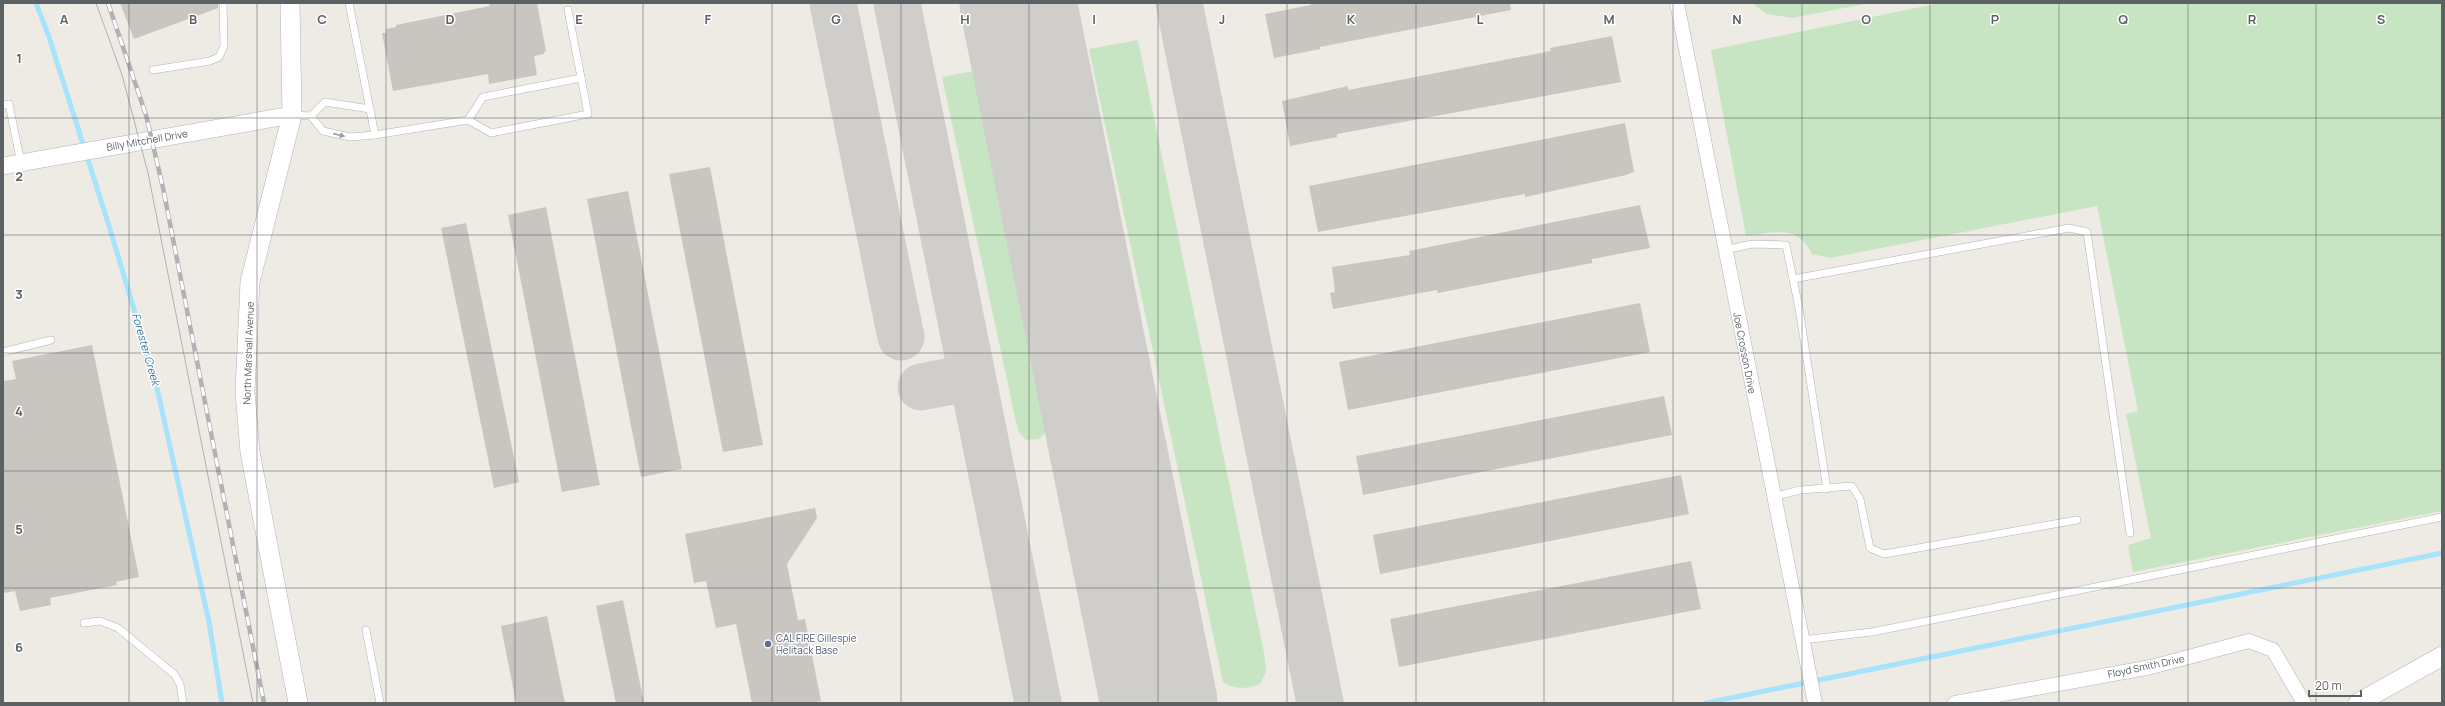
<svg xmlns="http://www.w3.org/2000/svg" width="2445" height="706" font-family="Manrope,sans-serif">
<rect width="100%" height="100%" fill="#eeeae4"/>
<g fill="#c7e5c2">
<path d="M1752,3H1870L1792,18L1767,14Z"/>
<path d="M1940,3H2442V511L2133,572L2128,545L2151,538L2126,414L2138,411L2097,206L1830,258L1812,254C1798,224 1773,232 1746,236L1711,50Z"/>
<path d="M1138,40L1264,653L1266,672L1260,684C1247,689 1235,690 1223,682L1089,49Z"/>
<path d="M978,70L1046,417L1045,433L1039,439L1026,440L1019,432L1016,422L942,77Z"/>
</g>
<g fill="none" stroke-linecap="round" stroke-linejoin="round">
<g stroke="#a7e4fc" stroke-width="5">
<path d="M36,3L49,37L109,226L155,379L209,622L222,703"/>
<path d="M1706,703L2442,553"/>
</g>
<g stroke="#d0cecb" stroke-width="47">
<path d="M833,3L901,337"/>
<path d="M897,3L1038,703"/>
<path d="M1179,3L1320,703"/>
<path d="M921,387L972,377"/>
</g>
<path stroke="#d0cecb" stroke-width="117" d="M1018,3L1159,703"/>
</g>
<g fill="#c9c5c1">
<path d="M120,3H218V8L134,39Z"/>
<path d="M489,3H537L546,51L544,52V54L534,56L537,75L489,84L488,74L393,91L382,33H386V29L396,27V25L490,6Z"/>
<path d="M1310,3H1510L1511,10L1320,47V49L1274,58L1265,14L1311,5Z"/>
<path d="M1612,36L1621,82L1337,134V137L1290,146L1282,101L1348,86V90L1551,51L1550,48Z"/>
<path d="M1625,123L1634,172L1626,175L1525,197V194L1318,232L1309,186Z"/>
<path d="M710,167L763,445L723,452L669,174Z"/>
<path d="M628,191L682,469L641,477L587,199Z"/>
<path d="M1640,205L1650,248L1592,259V263L1509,279L1438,293L1437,290L1333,309L1330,293L1335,292L1332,267L1410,255L1409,251Z"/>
<path d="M546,207L600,485L562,492L508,215Z"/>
<path d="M466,223L519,482L494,488L441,228Z"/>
<path d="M1640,303L1650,352L1348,410L1339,362Z"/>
<path d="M92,345L139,577L116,582L117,585L50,598L51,605L20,611L15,591L3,593V381L16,379L12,361Z"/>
<path d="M1664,396L1672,435L1363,495L1356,456Z"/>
<path d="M1681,475L1689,514L1380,574L1373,535Z"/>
<path d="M815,508L817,518L787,564L798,620L805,619L821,701L810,703H752L736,624L716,628L706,581L694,583L685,534Z"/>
<path d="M1691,561L1701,609L1399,667L1390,619Z"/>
<path d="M623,600L644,703H616L596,606Z"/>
<path d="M547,616L565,703H516L501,626Z"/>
</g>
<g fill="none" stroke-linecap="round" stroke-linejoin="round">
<defs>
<g id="service">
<path d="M349,3L375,135L468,120L491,133L588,114L568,10"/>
<path d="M153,70L210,61L219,57L224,46L223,3"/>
<path d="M3,105L9,104L21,163"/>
<path d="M293,115L311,116L323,131L350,137L375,135"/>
<path d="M311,116L325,102L370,109"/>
<path d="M468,120L483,97L581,78"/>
<path d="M1725,250L1752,244L1786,245L1799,308L1827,489"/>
<path d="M1793,279L2069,228L2087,232L2130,533"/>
<path d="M3,352L51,340"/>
<path d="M1773,497L1800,490L1852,486L1860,499L1870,548L1884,554L2077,520"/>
<path d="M84,623L100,621L118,628L174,674L180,684L183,703"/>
<path d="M366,630L380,703"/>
<path d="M1802,640L1872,632L2442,517"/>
</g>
<g id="minor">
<path d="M1677,3L1815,703"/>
<path d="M1955,703L2151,667L2249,641L2273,650L2304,703"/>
</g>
<path id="tertiary" d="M3,166L292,115"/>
<g id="secondary">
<path d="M290,3L292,115L250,282L245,392L250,452L298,703"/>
<path d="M2358,703L2442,656"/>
</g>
</defs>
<use href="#service" stroke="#b0b3b6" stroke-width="8"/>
<use href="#minor" stroke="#b0b3b6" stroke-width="15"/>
<use href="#tertiary" stroke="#b0b3b6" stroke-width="18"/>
<use href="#secondary" stroke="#b1b5b9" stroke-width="20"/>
<use href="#service" stroke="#fff" stroke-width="7"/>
<use href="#minor" stroke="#fff" stroke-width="14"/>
<use href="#tertiary" stroke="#fff" stroke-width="17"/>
<use href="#secondary" stroke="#fff" stroke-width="19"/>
<path stroke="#b1b2b2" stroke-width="1" d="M96,3L122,75L148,173L253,703"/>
<defs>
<path id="rail" d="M108,3L146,115L163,188L264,703"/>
</defs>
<use href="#rail" stroke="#b1b2b2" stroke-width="4.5"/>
<use href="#rail" stroke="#fff" stroke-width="3" stroke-dasharray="9" stroke-linecap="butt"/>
</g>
<defs><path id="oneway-solid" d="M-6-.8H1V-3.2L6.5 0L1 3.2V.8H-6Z"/></defs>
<use fill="#9da0a2" href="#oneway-solid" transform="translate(339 135) rotate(13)"/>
<path fill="none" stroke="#5c6164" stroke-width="1" stroke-opacity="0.55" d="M129,3V703M257,3V703M386,3V703M515,3V703M643,3V703M772,3V703M901,3V703M1029,3V703M1158,3V703M1287,3V703M1416,3V703M1544,3V703M1673,3V703M1802,3V703M1930,3V703M2059,3V703M2188,3V703M2316,3V703M3,118H2442M3,235H2442M3,353H2442M3,471H2442M3,588H2442"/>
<circle fill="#5c6f8a" stroke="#fff" stroke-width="1.5" cx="768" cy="644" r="4"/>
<g text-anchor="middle" stroke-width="3" stroke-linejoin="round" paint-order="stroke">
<g font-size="10" fill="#5c6164" stroke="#fff">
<text transform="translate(147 140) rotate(-10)" y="4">Billy Mitchell Drive</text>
<text transform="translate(248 353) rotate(-88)" y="4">North Marshall Avenue</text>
<text transform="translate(1745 353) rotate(79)" y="4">Joe Crosson Drive</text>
<text transform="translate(2146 666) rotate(-12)" y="4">Floyd Smith Drive</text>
</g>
<g font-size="10" fill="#4e5e75" stroke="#fff" text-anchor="start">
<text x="776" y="642">CAL FIRE Gillespie<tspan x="776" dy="12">Helitack Base</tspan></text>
</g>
<g font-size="11" font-style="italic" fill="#3e7b9c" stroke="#fff">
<text transform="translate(146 349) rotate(74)" y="4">Forester Creek</text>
</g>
</g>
<g font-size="13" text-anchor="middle" font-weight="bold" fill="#5c6164" stroke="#fff" stroke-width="3" stroke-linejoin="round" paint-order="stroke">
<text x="64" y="24">A</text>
<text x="193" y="24">B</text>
<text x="322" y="24">C</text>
<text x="450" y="24">D</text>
<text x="579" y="24">E</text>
<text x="708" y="24">F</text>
<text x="836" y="24">G</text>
<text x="965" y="24">H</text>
<text x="1094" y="24">I</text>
<text x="1222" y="24">J</text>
<text x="1351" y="24">K</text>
<text x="1480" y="24">L</text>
<text x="1609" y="24">M</text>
<text x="1737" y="24">N</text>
<text x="1866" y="24">O</text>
<text x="1995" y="24">P</text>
<text x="2123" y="24">Q</text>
<text x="2252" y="24">R</text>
<text x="2381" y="24">S</text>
<text x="19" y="63">1</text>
<text x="19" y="181">2</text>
<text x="19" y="299">3</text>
<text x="19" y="416">4</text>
<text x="19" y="534">5</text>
<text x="19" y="652">6</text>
</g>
<rect width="2445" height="706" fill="none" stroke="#5c6164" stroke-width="8"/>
<path d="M2309 690v6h52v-6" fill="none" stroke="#5c6164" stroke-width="2"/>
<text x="2315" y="690" font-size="12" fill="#5c6164" stroke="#ffffff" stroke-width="3" paint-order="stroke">20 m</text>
</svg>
